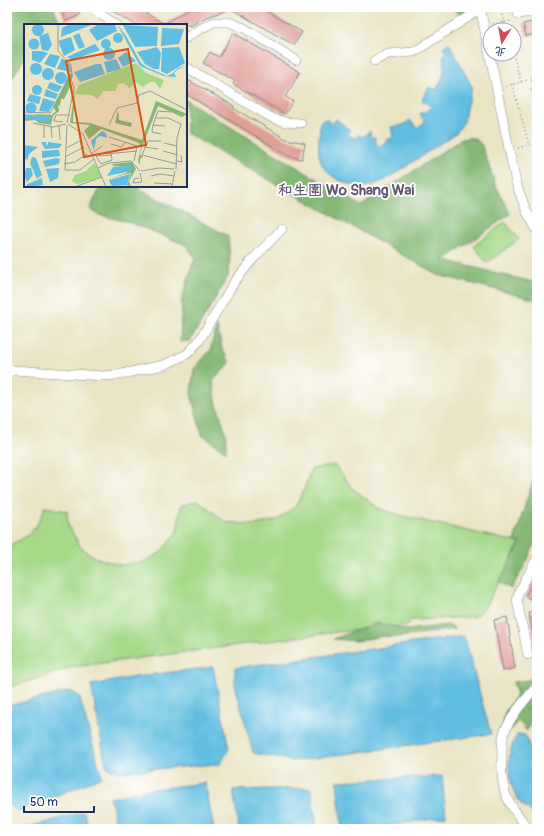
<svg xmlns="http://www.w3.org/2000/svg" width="544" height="836" font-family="Pangolin,'LXGW WenKai TC',sans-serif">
<rect width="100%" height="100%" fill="#fff"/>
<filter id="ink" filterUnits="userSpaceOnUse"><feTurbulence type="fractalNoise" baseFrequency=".025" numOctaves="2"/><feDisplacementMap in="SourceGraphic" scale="8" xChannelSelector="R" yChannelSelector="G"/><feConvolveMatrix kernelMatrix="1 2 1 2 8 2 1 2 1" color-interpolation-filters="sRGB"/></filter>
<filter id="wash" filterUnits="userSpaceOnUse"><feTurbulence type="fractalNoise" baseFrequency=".012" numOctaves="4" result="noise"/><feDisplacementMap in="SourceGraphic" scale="16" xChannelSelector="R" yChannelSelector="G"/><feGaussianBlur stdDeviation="0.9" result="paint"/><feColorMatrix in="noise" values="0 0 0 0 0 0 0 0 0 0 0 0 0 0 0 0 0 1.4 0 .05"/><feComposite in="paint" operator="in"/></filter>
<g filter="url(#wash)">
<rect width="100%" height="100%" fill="#e9e4c4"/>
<g fill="#a5d887" stroke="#608472">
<path d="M505,222L519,239L487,263L474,246Z"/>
<path d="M335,465L352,488L378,508L399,515L520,543L484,609L474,617L410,620L408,625L329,633L73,667L7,688V546C30,536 36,531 45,507L67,511L68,525L81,548L96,558L121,565L144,562L161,552L177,532L181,505L198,500L225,522L255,525L277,520L295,507L304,490L311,469Z"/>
</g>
<g fill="#84b874" stroke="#507469">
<path d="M7,7H53L61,25H25V57L7,87Z"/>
<path d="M432,7H472L461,14L449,7Z"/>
<path d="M186,100L361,206L460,140C469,137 474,136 481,144L496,186L510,214L444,260L537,283V300L438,275L186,133Z"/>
<path d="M101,186H140L138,188L147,193L228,236L230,258L228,277L190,341L180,342L182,298L195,257L186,245L129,222L99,215L90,209Z"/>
<path d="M217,326L222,349L230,363L213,381L216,401L226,434V452L202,435L191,394L194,369L210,351Z"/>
<path d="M537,467V538L527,561L511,589L499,582L520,543L514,541Z"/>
<path d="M377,623L408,630L448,625L455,629L398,637L382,636L357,641L333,639Z"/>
<path d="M537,657V711L525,710L532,715L527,731L518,720L513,728L502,729L505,712L517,695L513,682L529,680L536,671Z"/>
</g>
<g fill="#62bee0" stroke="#3e769f">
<path d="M449,43L472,87L466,108L464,122L456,133L387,179C380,182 373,185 366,186C348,187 325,177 320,159C317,148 320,133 320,122L326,119L332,124L336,119L350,130L348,135L356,139L359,135L363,137L370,131L371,138L375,137L377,146L387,144L386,140L393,138L391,127L403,125L410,120L417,128L425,122L420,114L423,111L426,113L431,106L422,100L429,87L436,90C444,75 446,73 443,56L447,53L443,47Z"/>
<path d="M464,636L491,734L293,761L253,753L235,684V668Z"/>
<path d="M213,667L229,749L220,764L117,772L106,766L91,685L147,675Z"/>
<path d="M70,691L79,696L102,777L18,811L7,804V706Z"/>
<path d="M518,734L525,735L530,747L537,749V820C535,817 532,813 529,810C525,806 521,805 518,800C507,782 505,751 518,734Z"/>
<path d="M442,776L446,816L369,829H342L337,781Z"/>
<path d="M205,783L214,829H116L113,808L109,798L152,789Z"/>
<path d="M311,788L317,829H239L233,790Z"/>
<path d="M84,812L89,829H22Z"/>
</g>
<g id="blocks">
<g fill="#e09e97">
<path d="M59,7H77L80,15L66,21Z"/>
<path d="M106,7H136L164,24L192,7H259L302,32L294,45L231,9L206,17L190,26V25H136Z"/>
<path d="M537,21V34L526,36L523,24Z"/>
<path d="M233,33L300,72L285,97L293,101L285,114L233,84L235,81L203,63L210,52L219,57Z"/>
<path d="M186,79L234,106L233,108L286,139L305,143L302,159L289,156L186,94Z"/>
<path d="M537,575V603L525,596Z"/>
<path d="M537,612V636H533L529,613Z"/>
<path d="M507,617L515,668L503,671L494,620Z"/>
</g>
</g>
</g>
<g filter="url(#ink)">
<use href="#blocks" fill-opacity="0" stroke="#828a91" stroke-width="1"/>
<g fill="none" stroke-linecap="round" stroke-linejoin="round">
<defs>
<g id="minor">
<path d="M89,7L117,25"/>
<path d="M480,7L516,183L526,210L537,230"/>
<path d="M518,14L537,11"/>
<path d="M186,38L198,30L214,22H229L244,28L296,60"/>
<path d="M374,61L388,54L414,52L481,9"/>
<path d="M186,67L272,118L285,122L301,123"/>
<path d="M536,80H537"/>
<path d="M7,373L14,370L102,376L117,375L164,365L187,354L199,341L235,281L254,258L282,229"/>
<path d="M528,655L517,600L519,592L537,558"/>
<path d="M529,829C506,802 500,791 502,754C502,747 502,737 505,730C513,713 525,700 537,686"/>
</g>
</defs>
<use href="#minor" stroke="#828a91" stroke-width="10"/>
<g stroke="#828a91" stroke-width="1.5" stroke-dasharray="1 3" stroke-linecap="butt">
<path d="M500,7L506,30"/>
<path d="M493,24L513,21"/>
<path d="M513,54L521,82"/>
<path d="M512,84L529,145"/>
<path d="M506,86L527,80"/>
<path d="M531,88L537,109"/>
<path d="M518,148L537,143"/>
</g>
<use href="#minor" stroke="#fff" stroke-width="9"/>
</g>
</g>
<g text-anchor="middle" stroke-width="3.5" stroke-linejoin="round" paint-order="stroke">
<g font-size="15" font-weight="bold" fill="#605672" stroke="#fff">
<text x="346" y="195">和生圍 Wo Shang Wai</text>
</g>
</g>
<g transform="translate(24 24)">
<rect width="163" height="163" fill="#e9e4c4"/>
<path d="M112,39L122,49L140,56L136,65L131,58H126L119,63L112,58L106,64L99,59L94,60L91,67H79L74,75L68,71L51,70L55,61ZM69,140H71L78,153L53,160L48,157L51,151L62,147Z" fill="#a5d887"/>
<path d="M46,49L49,51L46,63L40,75H37L36,82L34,81L35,87L29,92L27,101L15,99L11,96L0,97V92L26,95V93H16L9,90L28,91L32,87L29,83ZM51,65L49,98L66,99L118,116L132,77L163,90V93L161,91L158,93L134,82L118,123L116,130L119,133L116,135V141L114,137L117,124L115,119L77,105L65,115L60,107L66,101L46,99ZM94,86L95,96L108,99L107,103L91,99ZM108,138L112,145L105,157L107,163H96L103,162L107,149L87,154L103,149L104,142H90L88,140Z" fill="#84b874"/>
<path d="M8 6a6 6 0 1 1 12 0a6 6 0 1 1-12 0ZM46,0H66L67,1L37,13L38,4ZM75,0H91L93,7L73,17L65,6ZM93,0L102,12L117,39L122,43L143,52L148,50L154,44L163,42L154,45L150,49L152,53L140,52L116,42ZM99,1L134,3L133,22L111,23ZM138,4L160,5L155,20L137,22ZM89 14a5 5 0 1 1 10 0a5 5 0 1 1-10 0ZM24,9L28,21L24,27L18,26L15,12ZM55,9L61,23L55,25L49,12ZM47,13L51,26L40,32L34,17ZM4.5 20a5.5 5.5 0 1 1 11 0a5.5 5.5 0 1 1-11 0ZM77 20a5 5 0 1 1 10 0a5 5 0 1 1-10 0ZM71,20L76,26L49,36L43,33ZM133,23L137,29L135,45H130L121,40L113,28ZM155,23L161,39L143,50L137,47L138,24ZM79 30a6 6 0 1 1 12 0a6 6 0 1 1-12 0ZM8,27H17L24,29L16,39L8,36ZM102,28L112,37L99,43L94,34ZM26,30L36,32L31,44L20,40ZM38,34L46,41L47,48L33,45ZM92,35L97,45L83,49L80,38ZM6 45a6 6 0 1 1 12 0a6 6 0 1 1-12 0ZM72,40H77L81,50L56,58L50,48ZM18 50a6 6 0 1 1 12 0a6 6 0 1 1-12 0ZM31 54a6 6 0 1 1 12 0a6 6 0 1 1-12 0ZM26,58L37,62L38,63L34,68L30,67L23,64ZM8 66a5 5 0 1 1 10 0a5 5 0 1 1-10 0ZM22,65L34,70L32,75L20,72ZM6,70L17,73L15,80L3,77ZM19,74L31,78L25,88L15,87ZM1.5 84a5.5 5.5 0 1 1 11 0a5.5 5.5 0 1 1-11 0ZM0,90L26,93L27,96L22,98L0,94ZM78,107L82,109L83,114L76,112L72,115L70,126L67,117ZM17,118H22L23,123L24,118L38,120L35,124L21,125ZM0,121L14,123L5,130L3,137L0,132ZM35,126L36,132L18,134V127ZM8,133L12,134L18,151L13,155L6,139ZM32,134L36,135L35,140L21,143L19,137ZM106,141L108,147L83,152L89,143ZM2,144H7L9,151L3,158L0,152ZM35,144L34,154L26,158L22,145ZM106,150L103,161L88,162L86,159L85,156ZM18,154L19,161L3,163V160Z" fill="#62bee0"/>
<path fill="none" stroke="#979c9b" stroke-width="1" d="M0,88L26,89L48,51L47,41L34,27V0M131,94H144L157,100L153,114L152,145M39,98L30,97L32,91H46M9,99L29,103L42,100M43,99L50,64L48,58M44,100L59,110L82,163M20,101V114M43,101L41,146H56L70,135M85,101L93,84L113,79L115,71L126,67L163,86M129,101L128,108L137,110M27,102L28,114M35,102L36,116M141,102L129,101L134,87L147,88M85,113L113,122L110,137M137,117H124L118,131L153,140M140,119L153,122M87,120L97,123L102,118M120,123L134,125M42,124L56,117M139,127L154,131M67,130L78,122M82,130L113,127M87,130L88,135V136L77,140L72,132L88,131M41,133L60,123M153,137L158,138L157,131M40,140L51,138L63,130M74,144L85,139L107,137L116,147M117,147L135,144L150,145M127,152L136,150L150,152M115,154L110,155L109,159L118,158L116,149M130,159L149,160M50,163L78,153M148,163L151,147"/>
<path fill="#d45514" fill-opacity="0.15" stroke="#d45514" stroke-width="2" d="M104,25L122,121L60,133L42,37Z"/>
<rect width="163" height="163" fill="none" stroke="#1b2f5e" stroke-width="2"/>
</g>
<rect width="544" height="836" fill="none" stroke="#fff" stroke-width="24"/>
<g transform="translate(502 42) rotate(191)"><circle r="19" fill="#ffffff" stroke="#a4acbf"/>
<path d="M0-3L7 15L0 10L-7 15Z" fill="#d1495b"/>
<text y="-6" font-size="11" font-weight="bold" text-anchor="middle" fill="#1b2f5e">北</text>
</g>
<path d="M24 806v6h70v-6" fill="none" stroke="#1b2f5e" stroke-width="2"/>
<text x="30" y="806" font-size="12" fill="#1b2f5e" stroke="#ffffff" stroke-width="3" paint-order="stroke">50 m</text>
</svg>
